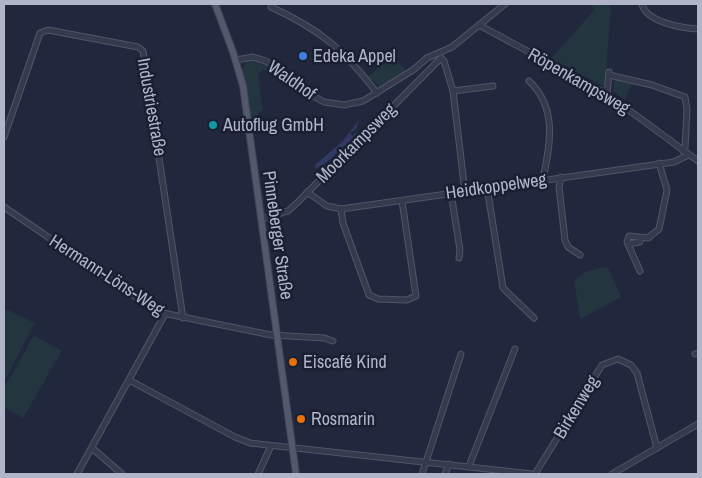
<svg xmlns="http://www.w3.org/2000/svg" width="702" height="478" font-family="'Archivo Narrow',sans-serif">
<rect width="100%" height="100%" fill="#21273d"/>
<g fill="#23353e">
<path d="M590,4H611L605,87L551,59L595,9Z"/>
<path d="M393,56L406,71L380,86L368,77Z"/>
<path d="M252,60L264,63L270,71L268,73L263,69L258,75L263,111L258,112V116L251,121L242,69L247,61Z"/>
<path d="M615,78L633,81L625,100L613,91Z"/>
<path d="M607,266L621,297L580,319L574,281L585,272Z"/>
<path d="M4,308L35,323L4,382Z"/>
<path d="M34,335L62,351L23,418L4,407V388Z"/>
</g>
<path fill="#303a62" d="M359,120L356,129L350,133L352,136L357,132L358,134L327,162L316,169L315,165L343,141Z"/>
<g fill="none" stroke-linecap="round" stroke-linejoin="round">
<defs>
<g id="minor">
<path d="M642,4C646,22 682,28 698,29"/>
<path d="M271,7C321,30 343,49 377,93"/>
<path d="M479,25L607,94L698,161"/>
<path d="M236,60L253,57L266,61L313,96L324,102L344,105L363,101L413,70L427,58L452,47L505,4"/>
<path d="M609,75L652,85L685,97L687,109L685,148L683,151"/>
<path d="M529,81C558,108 550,145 543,179"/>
<path d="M453,91L493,86"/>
<path d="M607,94L609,72"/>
<path d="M4,137L40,33L48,30L138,47L143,51L183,318"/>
<path d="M561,177L559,187L565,240L568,247L580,255"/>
<path d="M487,187L503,288L534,318"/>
<path d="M307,192L327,206L341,209L674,162L688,155"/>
<path d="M451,193L460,250L459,258"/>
<path d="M4,207L158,312L271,335L324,338L333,341"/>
<path d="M341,209L343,223L369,295L378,299L407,300L416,296L402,201"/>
<path d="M262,219L288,211L298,202L441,58L444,61L453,91L464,184"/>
<path d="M628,244L640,242L641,238"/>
<path d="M640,271L627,242L629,236L648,238L659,229L667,190L659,163"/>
<path d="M695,354L698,353"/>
<path d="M129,380L235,437L250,443L532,474"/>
<path d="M92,448L122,474"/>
<path d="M469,466L515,349"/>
<path d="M77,474L165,314"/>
<path d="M258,474L271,446"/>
<path d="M422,474L461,354"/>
<path d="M445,474L449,464"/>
<path d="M535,474L602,365L618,359L631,365L637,373L657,448"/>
<path d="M612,474L698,424"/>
</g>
<path id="major" d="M215,4L233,52L243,86L296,474"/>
</defs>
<use href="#minor" stroke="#505568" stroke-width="7"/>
<use href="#major" stroke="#3e4356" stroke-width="8"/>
<use href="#minor" stroke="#353a4d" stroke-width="5"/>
<use href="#major" stroke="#53586d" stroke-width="6"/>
</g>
<circle fill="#3f7fe0" stroke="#1a1f32" stroke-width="2" cx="303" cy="56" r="5"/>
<circle fill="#0f9aa8" stroke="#1a1f32" stroke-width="2" cx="213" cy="125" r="5"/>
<g fill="#e8710a" stroke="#1a1f32" stroke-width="2">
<circle cx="293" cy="362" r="5"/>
<circle cx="301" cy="419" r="5"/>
</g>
<g text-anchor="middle" stroke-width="5" stroke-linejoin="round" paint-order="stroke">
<g font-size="18" fill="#b0b5c9" stroke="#1a1f32" text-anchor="start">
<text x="313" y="62">Edeka Appel</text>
<text x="223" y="131">Autoflug GmbH</text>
<text x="303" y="368">Eiscafé Kind</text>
<text x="311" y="425">Rosmarin</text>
</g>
<g font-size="18" fill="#b0b5c9" stroke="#1a1f32">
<text transform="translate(292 80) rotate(35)" y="6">Waldhof</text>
<text transform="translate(579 81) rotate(30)" y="6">Röpenkampsweg</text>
<text transform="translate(152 107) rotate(80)" y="6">Industriestraße</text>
<text transform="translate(356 143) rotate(-45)" y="6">Moorkampsweg</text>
<text transform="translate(496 186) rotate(-8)" y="6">Heidkoppelweg</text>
<text transform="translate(278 235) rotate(82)" y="6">Pinneberger Straße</text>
<text transform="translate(107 275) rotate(33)" y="6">Hermann-Löns-Weg</text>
<text transform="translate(576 407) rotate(-59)" y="6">Birkenweg</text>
</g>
</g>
<rect width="702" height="478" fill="none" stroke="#b0b5c9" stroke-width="10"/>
</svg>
